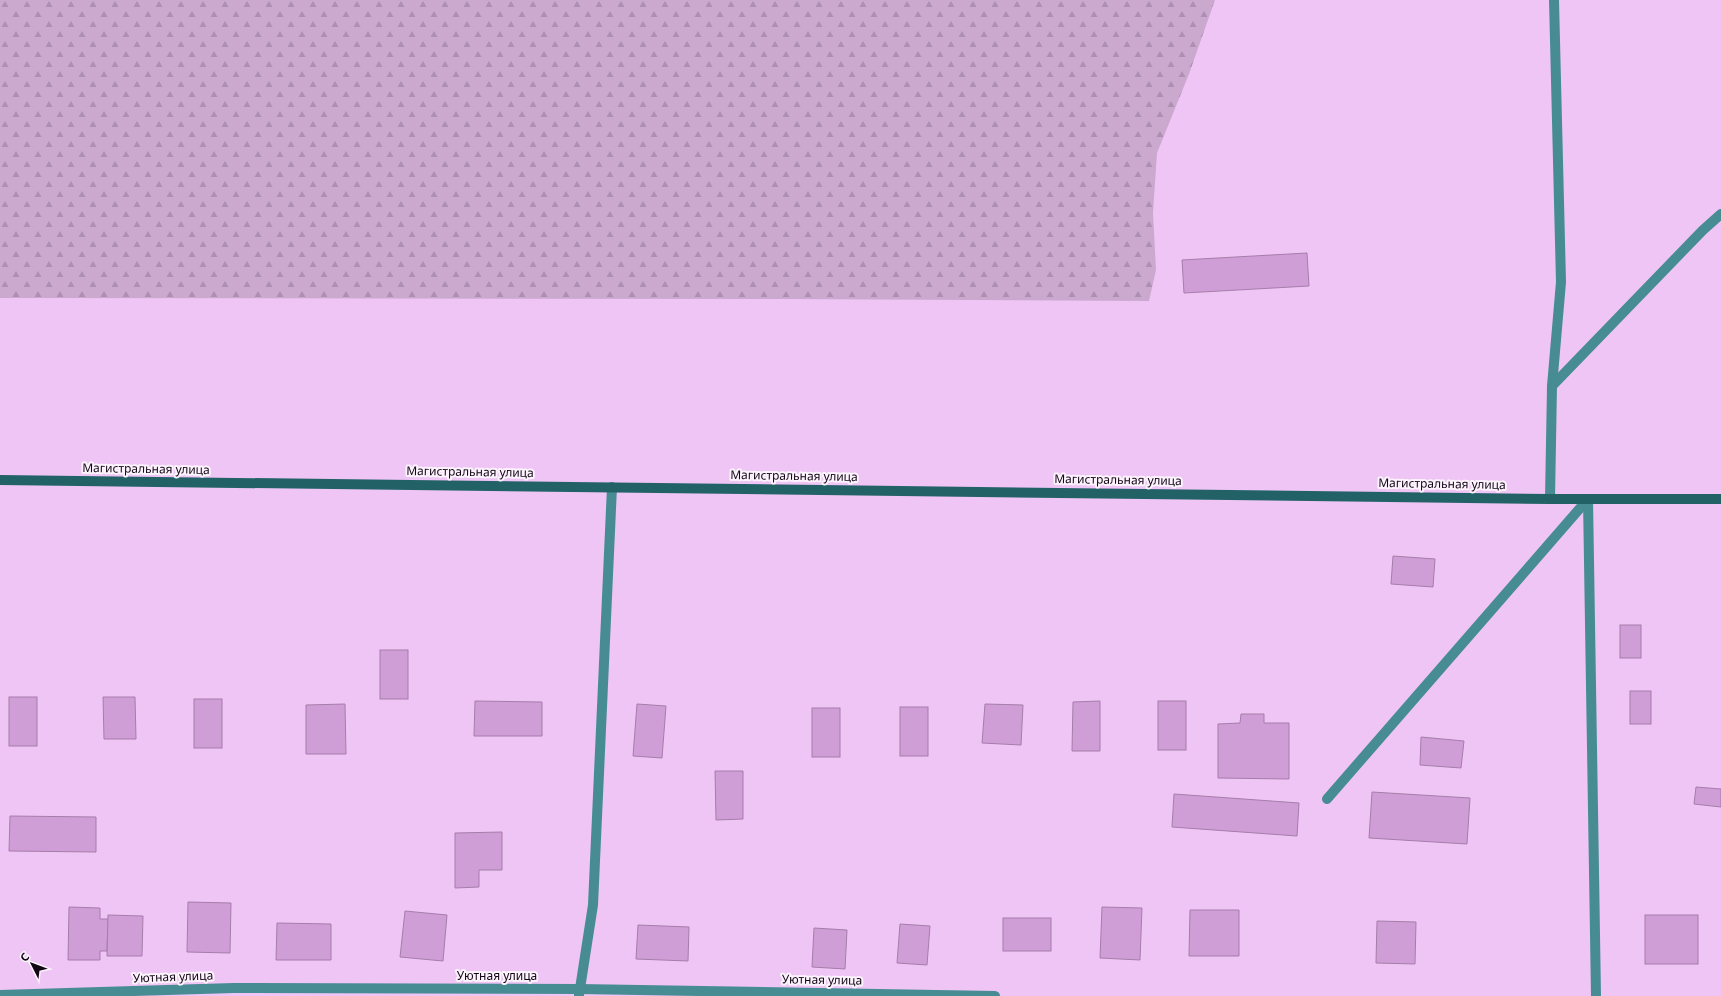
<svg xmlns="http://www.w3.org/2000/svg" width="1721" height="996" font-family="'Noto Sans',sans-serif">
<defs>
<pattern id="forest-firs" width="22" height="20" patternUnits="userSpaceOnUse"><rect width="22" height="20" fill="#cba9cf"/><path d="M5 1l3.5 6h-7zM16 11l3.5 6h-7z" fill="#ad90b1"/></pattern>
</defs>
<rect width="100%" height="100%" fill="#efc5f5"/>
<path fill="url(#forest-firs)" d="M0,0H1215L1189,74L1157,153L1153,213L1156,270L1149,301L781,299L0,298Z"/>
<g fill="#d09ed6" stroke="#a57daa">
<path d="M1307,253L1309,286L1184,293L1182,260Z"/>
<path d="M1393,556L1435,559L1433,587L1391,584Z"/>
<rect x="1620" y="625" width="21" height="33"/>
<rect x="380" y="650" width="28" height="49"/>
<rect x="1630" y="691" width="21" height="33"/>
<rect x="9" y="697" width="28" height="49"/>
<path d="M103,697H135L136,739H104Z"/>
<rect x="194" y="699" width="28" height="49"/>
<path d="M475,701L542,702V736H474Z"/>
<path d="M1100,701V751H1072L1073,702Z"/>
<rect x="1158" y="701" width="28" height="49"/>
<path d="M345,704L346,754H306V705Z"/>
<path d="M637,704L666,706L662,758L633,756Z"/>
<path d="M985,704L1023,705L1021,745L982,743Z"/>
<rect x="900" y="707" width="28" height="49"/>
<rect x="812" y="708" width="28" height="49"/>
<path d="M1241,714H1264V723H1289V779L1218,778V724L1240,723Z"/>
<path d="M1421,737L1464,741L1461,768L1420,765Z"/>
<path d="M715,771H743V819L716,820Z"/>
<path d="M1696,787L1721,789V807L1694,804Z"/>
<path d="M1372,792L1470,798L1467,844L1369,838Z"/>
<path d="M1174,794L1299,803L1297,836L1172,827Z"/>
<path d="M10,816L96,817V852L9,851Z"/>
<path d="M502,832V870H479V887L455,888V833Z"/>
<path d="M188,902L231,903L230,953L187,952Z"/>
<path d="M69,907L100,908V919H108L107,951H100V960H68Z"/>
<path d="M1102,907L1142,908L1140,960L1100,958Z"/>
<path d="M1190,910H1239V956H1189Z"/>
<path d="M405,911L447,915L443,961L400,957Z"/>
<path d="M108,915L143,916L142,956H107Z"/>
<rect x="1645" y="915" width="53" height="49"/>
<rect x="1003" y="918" width="48" height="33"/>
<path d="M1377,921L1416,922L1415,964L1376,963Z"/>
<path d="M277,923L331,924V960H276Z"/>
<path d="M900,924L930,926L927,965L897,963Z"/>
<path d="M638,925L689,927L688,961L636,959Z"/>
<path d="M814,928L847,930L845,969L812,967Z"/>
</g>
<g fill="none" stroke-linecap="round" stroke-linejoin="round">
<g stroke="#478c92" stroke-width="10">
<path d="M1552,386L1703,230L1721,214"/>
<path d="M1327,799L1588,499"/>
</g>
<g stroke="#478c92" stroke-width="10">
<path d="M1550,499L1552,386L1561,282L1554,0"/>
<path d="M1588,499L1596,996"/>
<path d="M0,995L234,988L579,989L995,996"/>
<path d="M579,995L593,905L612,487"/>
</g>
<path stroke="#226267" stroke-width="10" d="M0,480L1550,499H1721"/>
</g>
<g text-anchor="middle" stroke-width="4" stroke-linejoin="round" paint-order="stroke">
<g font-size="12" fill="#130615" stroke="#fcf3fd">
<text transform="translate(146 469) rotate(1)" y="4">Магистральная улица</text>
<text transform="translate(470 472) rotate(1)" y="4">Магистральная улица</text>
<text transform="translate(794 476) rotate(1)" y="4">Магистральная улица</text>
<text transform="translate(1118 480) rotate(1)" y="4">Магистральная улица</text>
<text transform="translate(1442 484) rotate(1)" y="4">Магистральная улица</text>
<text x="497" y="980">Уютная улица</text>
<text transform="translate(173 977) rotate(-2)" y="4">Уютная улица</text>
<text transform="translate(822 980) rotate(1)" y="4">Уютная улица</text>
</g>
</g>
<g transform="translate(32 964) rotate(312)" stroke="#fcf3fd" stroke-width="3" paint-order="stroke">
<path d="M0-3L7 15L0 10L-7 15Z" fill="#130615"/>
<text y="-6" font-size="11" font-weight="bold" text-anchor="middle" fill="#130615">С</text>
</g>
</svg>
